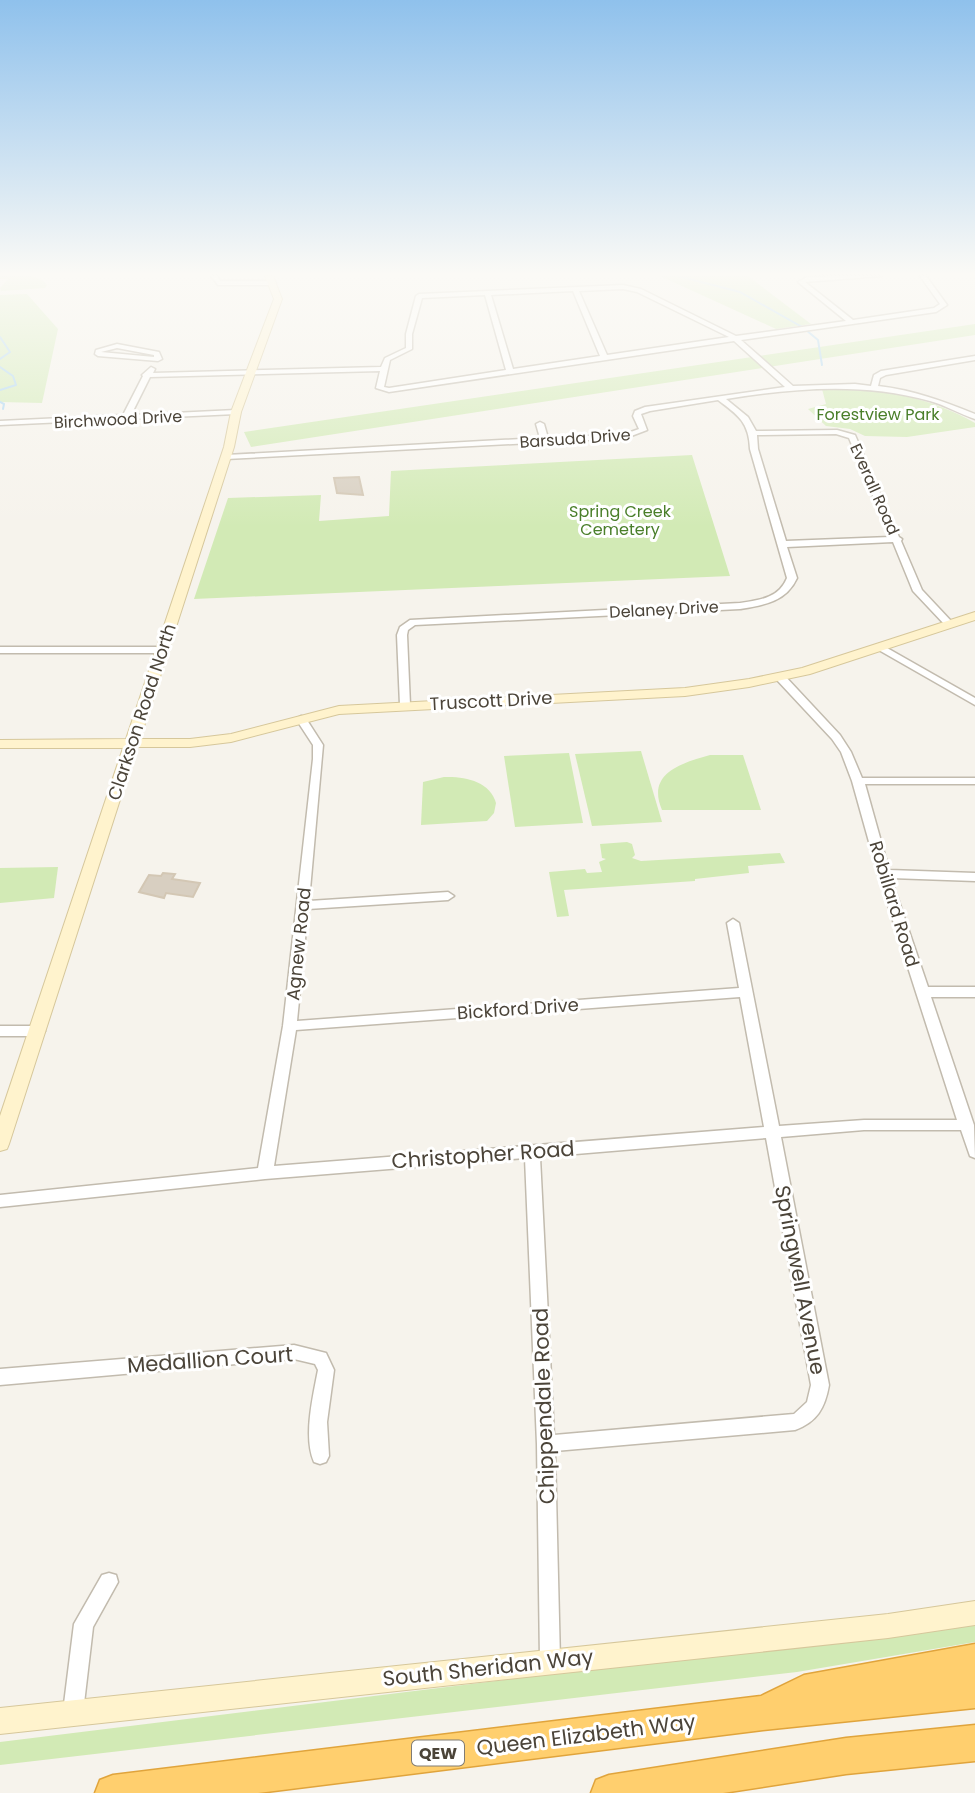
<svg xmlns="http://www.w3.org/2000/svg" width="975" height="1793" font-family="Poppins,sans-serif">
<rect width="100%" height="100%" fill="#f6f3ec"/>
<g fill="#d2eab5">
<path d="M0,276C15,276 38,272 47,285L45,288L1,291L0,288L8,279H0Z"/>
<path d="M660,276H748L811,324L776,329Z"/>
<path d="M27,294L58,329L42,403L0,402V295Z"/>
<path d="M975,324V335L251,447L244,432Z"/>
<path d="M822,389C876,388 927,395 975,423V427L907,437L865,436L850,429L826,426L808,409L826,404Z"/>
<path d="M692,455L730,576L194,599L228,498L321,495L319,521L389,516L391,471Z"/>
<path d="M641,751L662,822L592,826L575,754Z"/>
<path d="M569,753L583,823L515,827L504,756Z"/>
<path d="M710,755H743L761,810H662C646,773 682,763 710,755Z"/>
<path d="M444,777C464,776 490,781 496,803L494,813L487,821L421,825L423,782Z"/>
<path d="M627,842L632,844L635,855L632,858L641,861L780,853L785,863L748,866L749,873L695,879V881L564,890L569,916L557,917L549,872L585,869L587,873L602,872L599,862L606,859L602,858L600,844Z"/>
<path d="M58,867L54,898L0,903V868Z"/>
<path d="M975,1624V1642L797,1672L0,1765V1742L798,1644L918,1634Z"/>
</g>
<g fill="none" stroke-linecap="round" stroke-linejoin="round">
<g stroke="#a9d4f2" stroke-width="2">
<path d="M678,276L740,292L802,327"/>
<path d="M806,330L818,340L822,365"/>
<path d="M0,337L10,352L0,359"/>
<path d="M0,367L13,376L16,385L0,390"/>
<path d="M0,402L4,404L3,409"/>
</g>
</g>
<g fill="#d8cfc1" stroke="#d3c7b4" stroke-width="2">
<path d="M359,477L363,495L337,493L334,478Z"/>
<path d="M163,873L175,874L172,879L200,883L193,897L166,893L164,898L139,892L149,875L161,876Z"/>
</g>
<g fill="none" stroke-linecap="round" stroke-linejoin="round">
<defs>
<g id="street">
<path d="M211,276H217L220,281H273L276,283L273,285H218Z"/>
<path d="M831,276H881L805,282L853,320L934,308L940,304L920,276H926L947,305L936,312L741,340L793,386L855,384L871,386L874,375L881,371L975,356V360L886,375L880,378L878,386C913,390 943,401 975,414V419C960,414 945,405 930,401C863,382 794,388 726,399L748,417L756,431L837,430L855,435L899,537L902,539L901,541L922,590L952,622V626H946L913,591L893,542L787,547L797,578C786,602 764,605 740,609L415,625L408,630L407,635L410,705L405,708L400,705L397,635L400,627L410,620L740,603C760,600 779,598 787,578L750,449C749,422 738,415 718,400L650,411L641,414L647,430L626,438L226,459L222,457L226,455L540,438L536,424L540,422L544,424L548,438L625,434L639,429L633,416L635,411L645,407L785,387L734,341L389,392L376,388L380,371L150,377L131,415L236,410L240,412L236,414L0,425V421L123,415L143,376L142,375L151,367L155,369L153,373L381,367L385,358L406,348V334L416,296L419,294L623,285L641,289L736,336L846,321L798,282L807,277ZM623,289L637,292L729,337L607,355L579,291ZM573,291L600,356L513,369L491,295ZM485,295L506,370L389,388L384,387L390,360L412,349V334L422,298ZM836,434L849,438L890,537L786,541L758,449L757,435Z"/>
<path d="M117,344L159,352L162,359L158,361L98,356L95,354L96,350ZM117,348L154,355V357L101,352Z"/>
<path d="M880,644L975,698V705L877,649V645Z"/>
<path d="M0,647H163L168,650L163,653H0Z"/>
<path d="M780,674L784,675L840,735L851,752L862,778H975V784H865L889,870L975,873V881L891,878L928,987H975V997H931L974,1125L975,1158L970,1156L961,1130H864L781,1137L829,1385C825,1408 817,1422 795,1430L555,1451L560,1661L557,1668L550,1671L543,1668L540,1661L537,1444L525,1158L265,1179L0,1207V1195L258,1168L283,1026L313,759V745L296,719L301,716L305,717L323,745L309,901L448,892L454,896L448,900L308,909L297,1021L739,988L727,923L733,919L739,923L779,1126L864,1120H957L878,874L852,781L841,752L832,739L776,679V675ZM740,997L764,1127L274,1166L296,1030ZM766,1138L811,1385L807,1402L794,1414L554,1435L540,1157Z"/>
<path d="M0,1026H38L43,1028L45,1031L43,1034L38,1036H0Z"/>
<path d="M294,1345L326,1353L334,1370L327,1422L329,1456L326,1462L320,1464L314,1462C303,1437 313,1396 318,1370L315,1364L294,1359L0,1385V1369Z"/>
<path d="M109,1573L116,1575L118,1582L93,1627L83,1712L80,1719L73,1722L66,1719L63,1712L74,1624L102,1575Z"/>
</g>
<g id="secondary">
<path d="M265,276H273L282,299L241,412L234,447L140,739H190L231,734L339,706L685,688L749,679L802,668L975,612V620L810,674L749,687L685,696L339,714L231,742L190,747H137L9,1144L7,1149L0,1151V1116L123,748H0V740L126,739L224,447L231,412L274,299Z"/>
<path d="M975,1601V1625L888,1638L0,1734V1708L888,1614Z"/>
</g>
<g id="highway">
<path d="M975,1644V1708L763,1730L258,1793H95L100,1780L113,1775L761,1696L804,1675Z"/>
<path d="M975,1725V1761L846,1774L723,1793H591L596,1780L609,1775L846,1738Z"/>
</g>
</defs>
<use href="#street" stroke="#c2bbae" stroke-width="3"/>
<use href="#secondary" stroke="#d6c79b" stroke-width="2"/>
<use href="#highway" stroke="#e0a43c" stroke-width="3"/>
<use href="#street" fill="#fff" fill-rule="evenodd"/>
<use href="#secondary" fill="#fff3cd" fill-rule="evenodd"/>
<use href="#highway" fill="#ffcf6e" fill-rule="evenodd"/>
</g>
<linearGradient id="sky" x2="0" y2="1"><stop stop-color="#8fc1ec"/><stop offset="0.52" stop-color="#fbfaf6"/><stop offset="1" stop-color="#fbfaf6" stop-opacity="0"/></linearGradient>
<rect width="975" height="527" fill="url(#sky)"/>
<g text-anchor="middle" stroke-width="6" stroke-linejoin="round" paint-order="stroke">
<g font-size="16" fill="#4a7f2a" stroke="#fff">
<text x="878" y="420">Forestview Park</text>
<text x="620" y="517">Spring Creek<tspan x="620" dy="18">Cemetery</tspan></text>
</g>
<g font-size="16" fill="#4b4439" stroke="#fff">
<text transform="translate(118 419) rotate(-3)" y="6">Birchwood Drive</text>
<text transform="translate(575 438) rotate(-4)" y="6">Barsuda Drive</text>
<text transform="translate(875 489) rotate(66)" y="6">Everall Road</text>
<text transform="translate(664 609) rotate(-3)" y="6">Delaney Drive</text>
</g>
<rect fill="#fff" stroke="#817c74" stroke-width="2" x="412" y="1740.5" width="52" height="25" rx="5"/>
<g font-size="16" font-weight="bold" fill="#4b4439">
<text x="438" y="1759">QEW</text>
</g>
<g font-size="18" fill="#4b4439" stroke="#fff">
<text transform="translate(491 701) rotate(-3)" y="6">Truscott Drive</text>
<text transform="translate(142 712) rotate(-72)" y="6">Clarkson Road North</text>
<text transform="translate(894 904) rotate(73)" y="6">Robillard Road</text>
<text transform="translate(299 944) rotate(-84)" y="6">Agnew Road</text>
<text transform="translate(518 1009) rotate(-4)" y="6">Bickford Drive</text>
</g>
<g font-size="21" fill="#4b4439" stroke="#fff">
<text transform="translate(483 1155) rotate(-4)" y="7">Christopher Road</text>
<text transform="translate(800 1280) rotate(79)" y="7">Springwell Avenue</text>
<text transform="translate(210 1360) rotate(-4)" y="7">Medallion Court</text>
<text transform="translate(544 1406) rotate(-92)" y="7">Chippendale Road</text>
<text transform="translate(488 1668) rotate(-6)" y="7">South Sheridan Way</text>
<text transform="translate(586 1735) rotate(-7)" y="7">Queen Elizabeth Way</text>
</g>
</g>
</svg>
